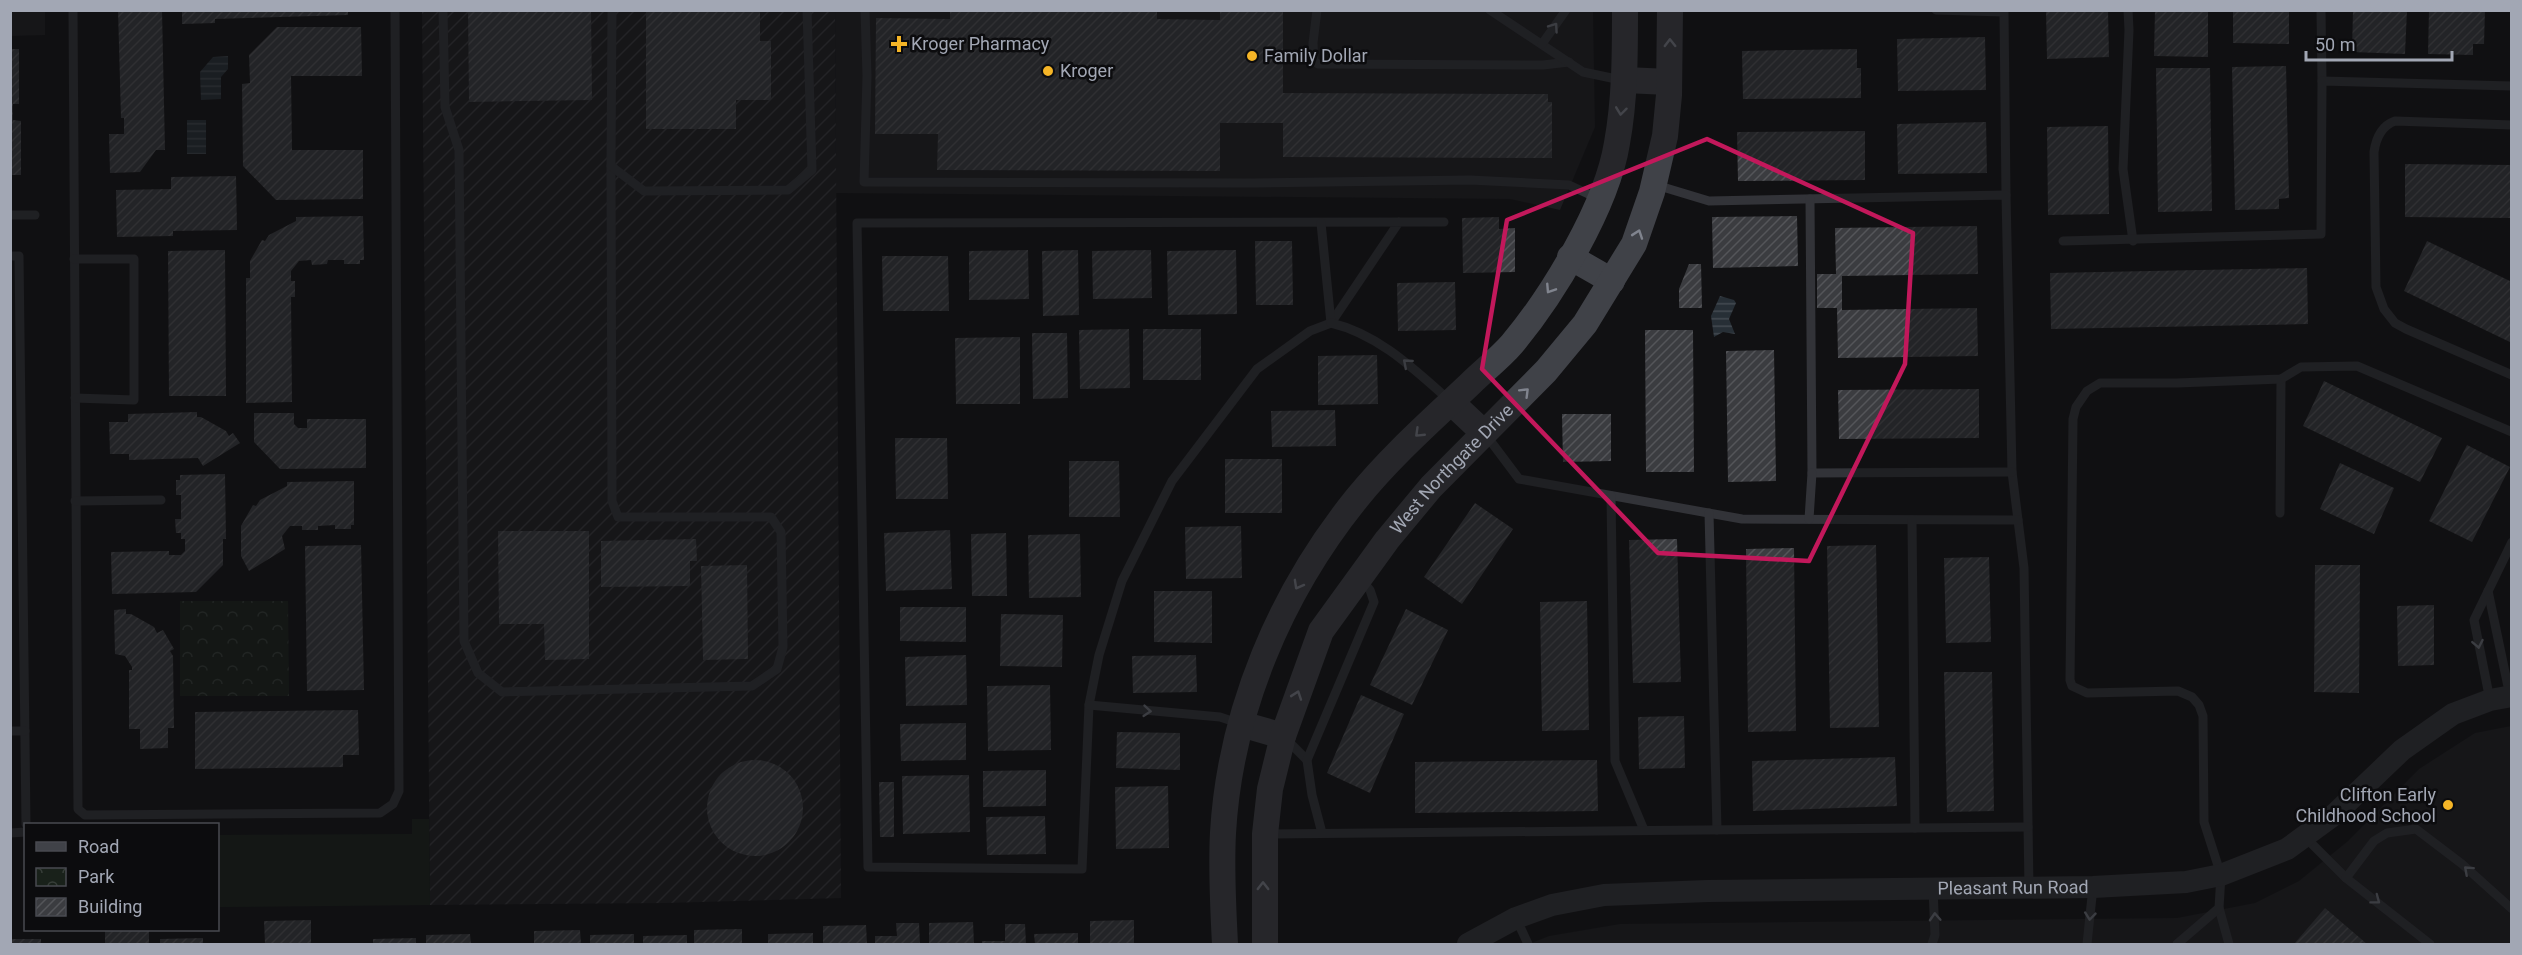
<svg xmlns="http://www.w3.org/2000/svg" width="2522" height="955" font-family="Roboto,sans-serif">
<defs>
<pattern id="industrial-furrows" width="10" height="10" patternUnits="userSpaceOnUse" patternTransform="scale(1.5)"><rect width="10" height="10" fill="#1d1d20"/><path d="M-1 1l2-2M0 10L10 0M9 11l2-2" fill="none" stroke="#3b3b3e"/></pattern>
<pattern id="park-crowns" width="20" height="18" patternUnits="userSpaceOnUse" patternTransform="scale(1.5)"><rect width="20" height="18" fill="#19211a"/><path d="M2 6a3 3 0 1 1 6 0M12 15a3 3 0 1 1 6 0" fill="none" stroke="#373e39"/></pattern>
<pattern id="water-rules" width="6" height="5" patternUnits="userSpaceOnUse" patternTransform="scale(1.5)"><rect width="6" height="5" fill="#272f36"/><path d="M0 2.5h6" fill="none" stroke="#434a51"/></pattern>
<pattern id="building-hatch" width="6" height="6" patternUnits="userSpaceOnUse" patternTransform="scale(1.5)"><rect width="6" height="6" fill="#3b3c40"/><path d="M-1 1l2-2M0 6l6-6M5 7l2-2" fill="none" stroke="#545559"/></pattern>
</defs>
<rect width="100%" height="100%" fill="#111113"/>
<g fill="#1d1d20">
<path d="M10,11H45V35L11,36Z"/>
<path d="M835,11H1593L1595,127L1560,210L1510,199L836,193Z"/>
<path d="M2511,726V944H1529L1549,936L1620,924L2177,918L2255,903L2299,881L2348,841L2419,769L2475,733Z"/>
</g>
<path fill="url(#industrial-furrows)" d="M422,11H835L841,898L665,903L430,905Z"/>
<path fill="#19211a" d="M412,819H429L430,905L218,907V835L412,834Z"/>
<path fill="url(#park-crowns)" d="M180,601H288L289,696H180Z"/>
<g fill="url(#water-rules)">
<path d="M228,56V69L221,77V99L201,100L200,72L213,57Z"/>
<rect x="187" y="120" width="19" height="34"/>
<path d="M1720,296L1734,300L1736,303L1729,319L1735,334L1723,332L1714,337L1711,316Z"/>
</g>
<g fill="url(#building-hatch)">
<path d="M118,10H162L165,150H156L140,172L110,173L109,134H124V118H121Z"/>
<path d="M182,10H348V15L215,19V23L182,24Z"/>
<path d="M468,10H591L592,100L469,102Z"/>
<path d="M646,10H760V41H771V100H736V129H646Z"/>
<path d="M950,10H1157V19L1220,20V10H1283V93L1548,94V102H1552V158L1283,157V123H1220V171L937,170L938,134H875L876,18L950,19Z"/>
<path d="M2046,10H2108L2109,57L2047,59Z"/>
<path d="M2155,10H2208V57L2154,56Z"/>
<path d="M2233,10H2289V44L2233,43Z"/>
<path d="M2353,10H2407L2405,54L2352,52Z"/>
<path d="M2429,10H2485L2484,44H2473V55L2428,54Z"/>
<path d="M277,27H361L362,76H291L292,150H363V199L276,200L243,166L242,84L250,83L249,55Z"/>
<path d="M1985,37L1986,90L1898,91L1897,39Z"/>
<path d="M10,49H19V104H13V120L21,121V175H10Z"/>
<path d="M1857,49V68H1861V98L1743,99L1742,51Z"/>
<path d="M2286,66L2289,198L2279,199V209L2235,210L2232,67Z"/>
<path d="M2156,68H2210L2212,211L2158,212Z"/>
<path d="M1986,122L1987,173L1898,174L1897,124Z"/>
<path d="M2108,126L2109,214L2048,215L2047,127Z"/>
<path d="M1865,131V180L1738,181L1737,132Z"/>
<path d="M2405,164L2512,165V218L2405,217Z"/>
<path d="M236,176L237,230L173,231V236L117,237L116,190L171,189V177Z"/>
<path d="M363,216L364,260H360V264H344V260H328L327,264L312,265L311,260L299,261L291,271V281H295V297H291L292,402L246,403V278H250V261L262,240L265,241L269,235L296,221V217Z"/>
<path d="M1797,216L1798,266L1713,268L1712,217Z"/>
<path d="M1499,217V229L1515,228V272L1463,273L1462,218Z"/>
<path d="M1977,226L1978,274L1842,276V310L1977,308L1978,356L1838,358L1837,308H1817V274H1836L1835,228Z"/>
<path d="M1255,241H1292L1293,305H1256Z"/>
<path d="M2427,241L2512,282V343L2404,291Z"/>
<path d="M225,250L226,396H169L168,251Z"/>
<path d="M1028,250L1029,299L969,300V251Z"/>
<path d="M1078,250L1079,315L1043,316L1042,251Z"/>
<path d="M1151,250L1152,298L1093,299L1092,251Z"/>
<path d="M1236,250L1237,314L1168,315L1167,251Z"/>
<path d="M882,256H948L949,311H883Z"/>
<path d="M1689,264H1701L1702,308H1679V289Z"/>
<path d="M2307,268L2308,324L2051,329L2050,273Z"/>
<path d="M1455,282L1456,330L1398,331L1397,283Z"/>
<path d="M1129,329L1130,388L1080,389L1079,330Z"/>
<rect x="1143" y="329" width="58" height="51"/>
<path d="M1645,330H1693L1694,472H1646Z"/>
<path d="M1032,333H1067L1068,398L1033,399Z"/>
<path d="M1020,337V404H956L955,338Z"/>
<path d="M1774,350L1776,481L1728,482L1726,351Z"/>
<path d="M1377,355L1378,404L1318,405V356Z"/>
<path d="M2324,381L2442,438L2420,482L2303,426Z"/>
<path d="M1979,389V438L1839,439L1838,390Z"/>
<path d="M1335,410L1336,446L1272,447L1271,411Z"/>
<path d="M197,412V417H201L226,431L229,436L233,433L240,443L203,466L198,458L129,460V454H110L109,422H128V414Z"/>
<path d="M254,413H294V424L298,428H307V419H366V468L280,469L254,442Z"/>
<path d="M1562,414H1611V461L1563,462Z"/>
<path d="M895,438H947L948,499H896Z"/>
<path d="M2467,445L2510,467L2472,542L2429,521Z"/>
<rect x="1225" y="459" width="57" height="54"/>
<path d="M1069,461H1119L1120,517H1069Z"/>
<path d="M2340,463L2394,488L2374,534L2320,509Z"/>
<path d="M225,474L226,539H223V565L196,592L112,594L111,552L169,551V555H181L185,551V539H181V533H176L175,519H181V495H176V480H180V475Z"/>
<path d="M354,481V525H351V529H335V525L318,526V530H302V526H290L282,536L285,549L249,571L241,556V526L253,505L256,506L260,500L287,486V482Z"/>
<path d="M1475,503L1513,529L1462,604L1424,577Z"/>
<path d="M1241,526L1242,578L1186,579L1185,527Z"/>
<path d="M950,530L952,589L886,591L884,533Z"/>
<path d="M498,531H589V659L545,660L544,624H499Z"/>
<path d="M1006,533L1007,596H972L971,534Z"/>
<path d="M1080,534L1081,597L1029,598L1028,535Z"/>
<path d="M696,539L697,561H690V586L601,587V541Z"/>
<path d="M1677,539L1681,682L1633,683L1629,540Z"/>
<path d="M361,545L364,690L307,691L305,546Z"/>
<path d="M1876,545L1879,727L1830,728L1827,546Z"/>
<path d="M1794,548L1796,731L1748,732L1746,549Z"/>
<path d="M1989,557L1991,642L1946,643L1944,558Z"/>
<path d="M747,565L748,659L703,660L701,566Z"/>
<path d="M2315,565H2360L2359,693L2314,692Z"/>
<path d="M1154,591H1212V643L1154,642Z"/>
<path d="M1587,601L1589,730L1542,731L1540,602Z"/>
<path d="M2434,605V665L2398,666L2397,606Z"/>
<path d="M900,607H966V642L900,641Z"/>
<path d="M126,609V614H131L154,627L157,633L163,630L174,649L170,651L173,656L174,728H168V748L140,749V729H129V670H132V667L125,656L115,654L114,610Z"/>
<path d="M1406,609L1448,630L1412,705L1370,685Z"/>
<path d="M1001,614L1063,615L1062,667L1000,666Z"/>
<path d="M966,655L967,705L906,706L905,657Z"/>
<path d="M1196,655L1197,692L1133,693L1132,656Z"/>
<path d="M1944,672H1992L1994,811L1947,812Z"/>
<path d="M1050,685L1051,750L988,751L987,686Z"/>
<path d="M1361,695L1404,714L1370,793L1327,773Z"/>
<path d="M358,710L359,755H343V767L195,769V712Z"/>
<path d="M1684,716L1685,768L1639,769L1638,717Z"/>
<path d="M966,723V760L901,761L900,724Z"/>
<path d="M1117,732L1180,733V770L1116,768Z"/>
<path d="M1895,757L1897,806L1753,811L1752,761Z"/>
<path d="M1597,760L1598,811L1415,813V762Z"/>
<circle cx="755" cy="808" r="48"/>
<path d="M1046,770V806L983,807V771Z"/>
<path d="M969,775L970,832L903,834L902,776Z"/>
<path d="M879,782H894V837H880Z"/>
<path d="M1168,786L1169,848L1116,849L1115,787Z"/>
<path d="M1045,816L1046,854L987,855L986,817Z"/>
<path d="M2325,908L2367,944H2294Z"/>
<path d="M311,920V944H265L264,921Z"/>
<path d="M1134,920V944H1090V921Z"/>
<path d="M973,922L974,944H929V923Z"/>
<path d="M896,923H919L920,944H875V936H897Z"/>
<path d="M1005,924H1025L1026,944H982V941H1005Z"/>
<path d="M866,925L867,944H823V926Z"/>
<path d="M742,929V944H694V930Z"/>
<rect x="105" y="930" width="44" height="14"/>
<path d="M580,930L581,944H534V931Z"/>
<path d="M813,933V944H768V934Z"/>
<path d="M1078,933V944H1035L1034,934Z"/>
<path d="M470,934L471,944H426V935Z"/>
<path d="M634,934V944H590V935Z"/>
<path d="M687,935V944H643V936Z"/>
<path d="M203,938V944H160V939Z"/>
<path d="M416,938V944H373V939Z"/>
<rect x="10" y="939" width="31" height="5"/>
</g>
<g fill="none" stroke-linecap="round" stroke-linejoin="round">
<g stroke="#323338" stroke-width="9">
<path d="M73,10L78,809L85,815L380,813L393,804L399,791L395,10"/>
<path d="M443,10L445,107L459,150L464,641L478,673L502,692L752,686L777,669L783,647L781,532L771,517H618L612,501L611,166"/>
<path d="M612,10L611,166L644,191L788,190L812,170L807,10"/>
<path d="M865,10L867,76L864,182L1253,183L1470,180L1569,185L1599,199"/>
<path d="M1317,10L1313,43L1314,61L1318,64L1543,65L1569,62"/>
<path d="M1490,10L1583,72L1621,80"/>
<path d="M1936,10L2004,12L2006,195"/>
<path d="M2128,10L2129,30L2123,169L2133,241"/>
<path d="M2321,10L2322,81"/>
<path d="M1542,44L1566,10"/>
<path d="M2512,125L2395,121C2381,126 2376,138 2374,152L2376,287L2384,309L2395,323L2406,329L2512,375"/>
<path d="M1656,185L1709,201L2006,195L2012,472L2024,568L2029,888"/>
<path d="M1810,199L1812,473L2012,472"/>
<path d="M10,215H35"/>
<path d="M1399,222L1331,323L1310,331L1257,369L1172,481L1122,581L1099,655L1089,705L1082,869L868,867L857,223C1052,223 1248,222 1444,222"/>
<path d="M1321,223L1331,323"/>
<path d="M2063,241L2321,234L2322,81L2512,86"/>
<path d="M10,256H19L26,824"/>
<path d="M74,259H134V400L75,398"/>
<path d="M1331,323C1378,334 1414,369 1449,400"/>
<path d="M1486,435L1519,479L1742,519L2018,520"/>
<path d="M1611,496L1615,761L1644,830"/>
<path d="M75,501L161,500"/>
<path d="M1709,513L1717,830"/>
<path d="M2280,513L2281,379"/>
<path d="M1809,519L1812,473"/>
<path d="M1912,520L1915,828"/>
<path d="M2488,591L2510,696"/>
<path d="M2490,700L2474,620L2512,542"/>
<path d="M1089,705L1220,717L1241,724"/>
<path d="M10,731H25"/>
<path d="M1285,738L1307,760"/>
<path d="M10,833L26,832"/>
<path d="M1322,833L1312,795L1307,760L1374,602L1370,590L1361,579"/>
<path d="M1266,834L2028,827"/>
<path d="M2304,836L2346,878"/>
<path d="M2219,908L2229,944"/>
<path d="M1516,918L1528,944"/>
<path d="M1932,944L1935,935L1933,889"/>
<path d="M2087,944L2093,887"/>
<path d="M2177,944L2219,908L2221,875L2204,822L2203,716L2199,705L2192,697L2178,691L2087,693L2072,686L2070,680L2073,419L2076,407L2087,391L2100,383H2177L2281,379L2301,367L2357,366L2512,432"/>
<path d="M2430,944L2346,878L2374,841L2387,833L2416,829L2462,864L2512,909"/>
</g>
<path stroke="#323338" stroke-width="22" id="s1" d="M1468,944L1516,918L1552,905L1604,895L1708,891L2093,887L2186,882L2221,875L2287,849L2335,814L2402,750L2453,714L2490,700L2512,696"/>
<g stroke="#404248" stroke-width="26">
<path d="M1625,80L1669,82"/>
<path d="M1570,257L1612,281"/>
<path d="M1451,402L1484,433"/>
<path d="M1241,724L1283,736"/>
<path d="M1225,944C1223,907 1221,870 1223,833C1230,711 1281,592 1357,498C1391,456 1432,420 1470,384C1483,371 1500,358 1512,344C1553,295 1607,206 1617,143C1625,99 1625,55 1625,10"/>
<path id="s2" d="M1265,944V834L1270,789L1283,736L1321,631L1387,540L1431,487L1546,371L1585,324L1634,244L1652,192L1665,136L1669,95L1670,10"/>
</g>
</g>
<defs><path id="oneway-chevron" d="M-2-3.5L2.5 0L-2 3.5" fill="none" stroke-width="1.6" stroke-linecap="round" stroke-linejoin="round" transform="scale(1.5)"/></defs>
<g stroke="#70737c">
<use href="#oneway-chevron" transform="translate(1554 27) rotate(-55)"/>
<use href="#oneway-chevron" transform="translate(1407 363) rotate(-139)"/>
<use href="#oneway-chevron" transform="translate(2478 644) rotate(79)"/>
<use href="#oneway-chevron" transform="translate(1147 711) rotate(5)"/>
<use href="#oneway-chevron" transform="translate(2468 870) rotate(-138)"/>
<use href="#oneway-chevron" transform="translate(2376 900) rotate(37)"/>
<use href="#oneway-chevron" transform="translate(2090 916) rotate(96)"/>
<use href="#oneway-chevron" transform="translate(1935 917) rotate(-93)"/>
</g>
<g stroke="#80848e">
<use href="#oneway-chevron" transform="translate(1670 43) rotate(-91)"/>
<use href="#oneway-chevron" transform="translate(1621 111) rotate(97)"/>
<use href="#oneway-chevron" transform="translate(1638 234) rotate(-71)"/>
<use href="#oneway-chevron" transform="translate(1550 289) rotate(123)"/>
<use href="#oneway-chevron" transform="translate(1525 392) rotate(-45)"/>
<use href="#oneway-chevron" transform="translate(1419 433) rotate(136)"/>
<use href="#oneway-chevron" transform="translate(1298 585) rotate(119)"/>
<use href="#oneway-chevron" transform="translate(1297 695) rotate(-71)"/>
<use href="#oneway-chevron" transform="translate(1263 886) rotate(-90)"/>
</g>
<path d="M0 0H2522V955H0ZM1707,139L1913,233L1905,364L1809,561L1658,553L1482,369L1507,220Z" fill="#111113" fill-opacity=".55" fill-rule="evenodd"/>
<path fill="none" stroke="#c2185b" stroke-width="4.5" stroke-linejoin="round" d="M1707,139L1913,233L1905,364L1809,561L1658,553L1482,369L1507,220Z"/>
<g fill="#f5b527" stroke="#0c0c0e" stroke-width="2">
<path d="M896 35h6v6h6v6h-6v6h-6v-6h-6v-6h6z"/>
<circle cx="1252" cy="56" r="6"/>
<circle cx="1048" cy="71" r="6"/>
<circle cx="2448" cy="805" r="6"/>
</g>
<g text-anchor="middle" stroke-width="5" stroke-linejoin="round" paint-order="stroke">
<g font-size="18" fill="#a2a7b4" stroke="#0c0c0e" text-anchor="start">
<text x="911" y="50">Kroger Pharmacy</text>
<text x="1264" y="62">Family Dollar</text>
<text x="1060" y="77">Kroger</text>
<text x="2436" y="801" text-anchor="end">Clifton Early<tspan x="2436" dy="21">Childhood School</tspan></text>
</g>
<g font-size="18" fill="#a2a7b4" stroke="#0c0c0e">
<text dy="6" stroke="none"><textPath href="#s2" startOffset="530">West Northgate Drive</textPath></text>
<text dy="6" stroke="none"><textPath href="#s1" startOffset="555">Pleasant Run Road</textPath></text>
</g>
</g>
<rect width="2522" height="955" fill="none" stroke="#a2a7b4" stroke-width="24"/>
<rect x="24" y="823" width="195" height="108" fill="#0c0c0e" stroke="#484a50" stroke-width="1.5"/>
<rect x="36" y="842" width="30" height="9" fill="#404248" stroke="#484a50" stroke-width="1.5"/>
<text x="78" y="853" font-size="18" fill="#a2a7b4">Road</text>
<rect x="36" y="868" width="30" height="18" fill="url(#park-crowns)" stroke="#484a50" stroke-width="1.5"/>
<text x="78" y="883" font-size="18" fill="#a2a7b4">Park</text>
<rect x="36" y="898" width="30" height="18" fill="url(#building-hatch)" stroke="#484a50" stroke-width="1.5"/>
<text x="78" y="913" font-size="18" fill="#a2a7b4">Building</text>
<path d="M2306 51v9h146v-9" fill="none" stroke="#a2a7b4" stroke-width="3"/>
<text x="2315" y="51" font-size="18" fill="#a2a7b4" stroke="#0c0c0e" stroke-width="4.5" paint-order="stroke">50 m</text>
</svg>
